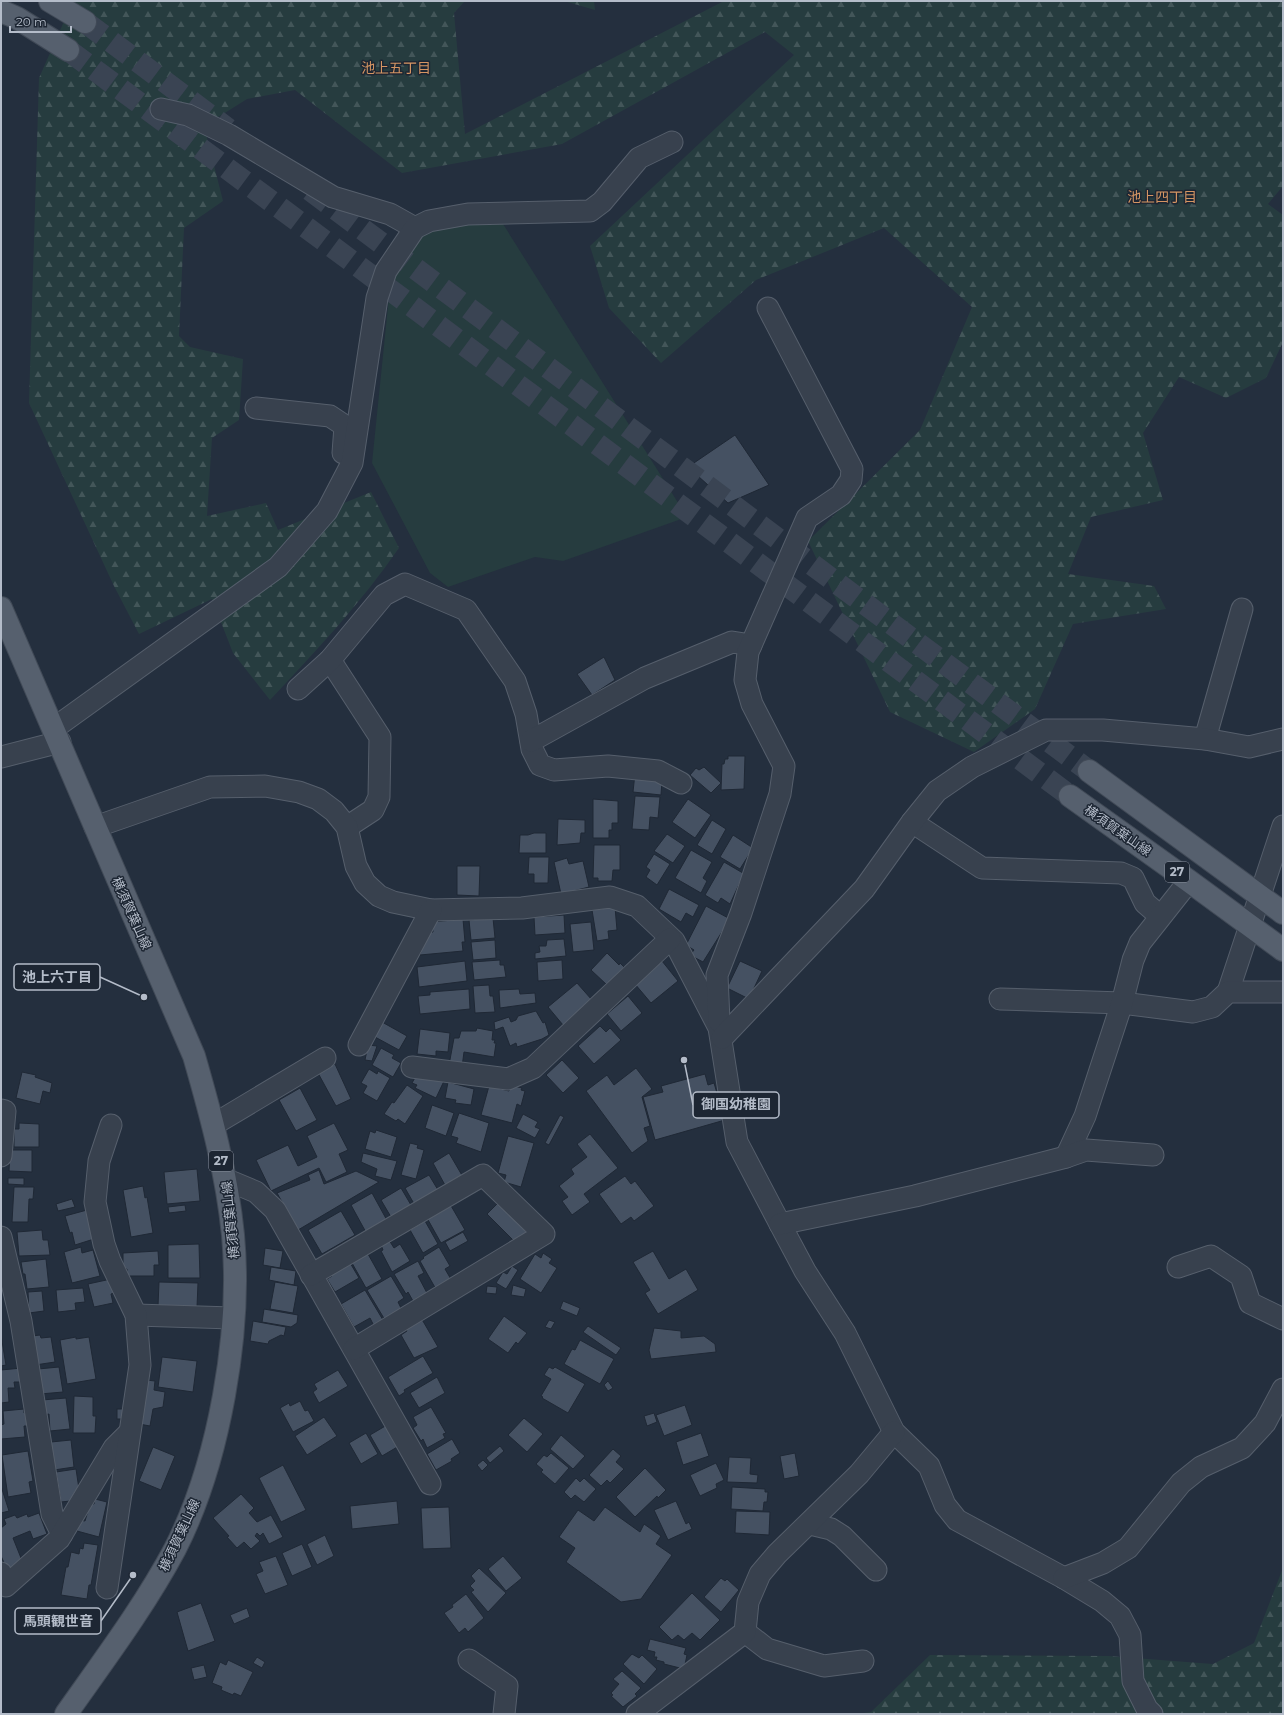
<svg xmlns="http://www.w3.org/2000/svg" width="1284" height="1715" font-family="Montserrat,'Noto Sans JP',sans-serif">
<defs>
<pattern id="forest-firs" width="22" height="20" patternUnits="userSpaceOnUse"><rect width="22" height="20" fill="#263c3f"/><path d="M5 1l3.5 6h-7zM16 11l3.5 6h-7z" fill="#435659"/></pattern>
</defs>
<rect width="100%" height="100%" fill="#242f3e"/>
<g fill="url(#forest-firs)">
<path d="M73,1H465L454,13L465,134L724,1H1283V186L1268,204L1283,215V342L1266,378L1226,398L1179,377L1143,433L1163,500L1091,517L1068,574L1154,586L1166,609L1073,624L1035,709L974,752L890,712L808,541L920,430L972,307L884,228L756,280L661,363L609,308L590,246L794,55L765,32L562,144L402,173L295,90L247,99L204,126L223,201L184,228L179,336L190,347L243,359L239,420L212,438L207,516L266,503L278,530L371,492L399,548C361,603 315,652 270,700L233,653L212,599L139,634L114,586L29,403L39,78Z"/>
<path d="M564,1H594L595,10Z"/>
<path d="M1283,1568V1714H855L871,1712L930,1655L1108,1656L1213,1664L1254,1643Z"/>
</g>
<path fill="#263c3f" d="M498,216L687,517L563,561L535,557L448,587L430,573L372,463L391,277L416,241L435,225Z"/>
<g fill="#455162" stroke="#1f2835">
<path d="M735,435L769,485L728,503L688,467Z"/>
<path d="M604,657L615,680L592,695L577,674Z"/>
<path d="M728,756H745L744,789L721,790L722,764H724L725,759H728Z"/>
<path d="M704,767L721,783L711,793L690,775L696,768L699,770Z"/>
<path d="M635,773L662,781L661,795L633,792Z"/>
<path d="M635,796L660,797L658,818L650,817L649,830L632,829Z"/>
<path d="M593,799L618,801V823H612V830H609V838H593Z"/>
<path d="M688,799L711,815L695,838L672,822Z"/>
<path d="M558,819L585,820V833H581L580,843L557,845Z"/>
<path d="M712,820L726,829L712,854L697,845Z"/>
<path d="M534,833H546V853H519L520,835H528Z"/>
<path d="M667,834L685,846L673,863L654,851Z"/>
<path d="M733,835L753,848L740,869L720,857Z"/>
<path d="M594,845H620V870H613L612,881H598V878H593Z"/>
<path d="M691,850L712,862L703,878L707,881L701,893L675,878Z"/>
<path d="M654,854L670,864L657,885L646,877L650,870L646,867Z"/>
<path d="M529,857H549L548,883H534V874H528Z"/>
<path d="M567,858L569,864L583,861L589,887L561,894L554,862Z"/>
<path d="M724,862L748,876L741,880L730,904L721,898L718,903L705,895Z"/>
<path d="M457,866H480L479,896L457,895Z"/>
<path d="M669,889L699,905L693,917L686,913L681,922L659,909Z"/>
<path d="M706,906L732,920L725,927L703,962L690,955L694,950L686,945Z"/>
<path d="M615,907L617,930L608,931L609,939L597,941L592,910Z"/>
<path d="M564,915L565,933L535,935L534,917Z"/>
<path d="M493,918L495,938L471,940L469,920Z"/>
<path d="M463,919L465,942H462L463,951L420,955L426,933L433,932L432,922Z"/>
<path d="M591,922L594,950L573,952L570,924Z"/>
<path d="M564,939L566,956L535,959V953L540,952L539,946H546L547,940Z"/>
<path d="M495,940L496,958L473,960L471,942Z"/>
<path d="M607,953L619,965L620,963L624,967L607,985L591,970Z"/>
<path d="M500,960V965H504L506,977L474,980L472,962Z"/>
<path d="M562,960L563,979L538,981L537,962Z"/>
<path d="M465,961L467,981L419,987L417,967Z"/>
<path d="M662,961L678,981L651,1003L635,984Z"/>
<path d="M740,961L762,971L749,999L727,988Z"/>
<path d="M577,983L592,1000L563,1025L548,1007Z"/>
<path d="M489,985L490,996H493L495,1012L475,1013L473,986Z"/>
<path d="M469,989L470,1009L420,1014L418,996L430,995V992Z"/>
<path d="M519,989L520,994L535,993L536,1003L500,1008L499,990Z"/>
<path d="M628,996L642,1013L621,1031L607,1014Z"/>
<path d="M536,1011L543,1023L545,1022L549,1035L542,1039L517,1047L516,1043L510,1046L503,1027L495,1030L494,1022L509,1017L511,1022L516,1020L518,1016Z"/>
<path d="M382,1022L407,1036L399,1050L375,1037Z"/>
<path d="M600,1026L606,1032L610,1028L621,1040L594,1064L578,1046Z"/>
<path d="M477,1028L493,1031L492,1040H495L494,1043H496L494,1057L464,1052L462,1067L449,1065L454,1038H459L461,1031H476Z"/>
<path d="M420,1029L450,1033L448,1052L436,1051V1056L417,1054Z"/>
<path d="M368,1045L377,1046L372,1061L365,1060Z"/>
<path d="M381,1048L394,1055L392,1058L401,1063L393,1077L372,1065Z"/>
<path d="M562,1060L579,1078L563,1093L546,1075Z"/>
<path d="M335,1064L351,1099L336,1106L318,1073Z"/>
<path d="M636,1068L652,1089L642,1097L650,1126L644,1128L648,1141L632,1153L586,1091L607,1075L614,1085Z"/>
<path d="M369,1069L377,1074L378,1071L390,1078L377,1101L363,1093L367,1086L361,1083Z"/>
<path d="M22,1072L36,1075L35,1077L52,1083L50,1093L43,1091L40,1104L16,1098Z"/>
<path d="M417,1074L444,1081L436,1098L415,1088L417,1085L412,1083Z"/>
<path d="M705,1074L708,1085L714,1083L725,1120L655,1140L643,1097L663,1092L661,1086Z"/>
<path d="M448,1082L474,1089L471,1105L455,1103L456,1100L445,1098Z"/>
<path d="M407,1085L423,1096L405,1124L398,1119L396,1121L384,1114L392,1102L394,1103Z"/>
<path d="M510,1085L522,1088L521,1090L525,1091L521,1106L517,1104L512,1123L481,1115L489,1086L509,1091Z"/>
<path d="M300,1088L317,1120L296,1131L279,1100Z"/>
<path d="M432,1105L454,1113L446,1136L425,1128Z"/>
<path d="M459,1113L489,1123L481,1152L456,1143L458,1138L451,1136Z"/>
<path d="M523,1114L538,1122L535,1127L540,1129L535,1138L516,1128Z"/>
<path d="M560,1115L564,1117L549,1145L545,1143Z"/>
<path d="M19,1123L39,1124V1147H14V1129H19Z"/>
<path d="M334,1123L348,1150L339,1154L347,1172L326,1182L319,1168L271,1191L256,1160L288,1145L298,1166L317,1157L307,1136Z"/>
<path d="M376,1130L397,1137L391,1157L365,1149L370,1131L375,1133Z"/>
<path d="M590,1134L618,1168L584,1194L590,1202L572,1215L562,1201L568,1197L559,1186L574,1174L571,1169L587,1157L577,1144Z"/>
<path d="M508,1136L534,1143L521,1187L504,1182L506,1175L498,1173Z"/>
<path d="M410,1143L418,1145L417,1148L424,1150L416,1179L401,1175Z"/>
<path d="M10,1150H32V1172L9,1171Z"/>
<path d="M363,1153L397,1161L391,1180L375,1176L377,1169L361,1162Z"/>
<path d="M449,1153L463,1177L446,1187L433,1163Z"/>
<path d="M197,1169L200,1201L167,1204L164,1172Z"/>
<path d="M319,1170L324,1184L356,1171L379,1182L298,1230L277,1193L310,1180L308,1175Z"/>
<path d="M429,1175L441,1195L417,1209L405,1188Z"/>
<path d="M625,1176L631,1184L635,1181L654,1206L634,1221L631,1217L621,1224L599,1194Z"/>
<path d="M8,1178H24V1185L8,1184Z"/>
<path d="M143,1186L145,1198L147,1197L153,1233L131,1237L123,1190Z"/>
<path d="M14,1187H34L33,1199H29L28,1222H12Z"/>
<path d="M401,1188L411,1205L391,1217L381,1200Z"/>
<path d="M372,1193L389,1224L368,1236L351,1205Z"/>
<path d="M72,1199L75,1207L58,1211L56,1204Z"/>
<path d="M498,1203L527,1233L516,1243L487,1214Z"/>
<path d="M450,1204L465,1230L441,1243L427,1218Z"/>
<path d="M185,1205L186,1211L169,1213L168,1207Z"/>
<path d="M87,1210L94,1239L75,1245L72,1232L70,1233L65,1216Z"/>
<path d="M341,1211L355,1235L322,1254L308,1230Z"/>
<path d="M425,1221L438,1244L423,1253L410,1230Z"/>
<path d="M42,1230L43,1240H48L50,1255L19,1256L17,1232Z"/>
<path d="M463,1232L468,1241L450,1251L445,1242Z"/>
<path d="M389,1240L394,1248L400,1244L410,1261L392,1272L381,1251L383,1250L381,1245Z"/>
<path d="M199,1244L200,1278H168V1245Z"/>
<path d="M81,1247L82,1253L93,1250L100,1276L72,1283L64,1252Z"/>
<path d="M439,1247L450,1266L445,1269L452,1281L437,1291L420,1261L424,1258L423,1257Z"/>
<path d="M265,1248L283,1251L280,1268L263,1265Z"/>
<path d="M158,1251L159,1265H154V1276H127V1269H123V1253Z"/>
<path d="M653,1251L669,1279L686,1269L698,1290L658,1314L645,1293L650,1290L633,1262Z"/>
<path d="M543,1253L552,1259L549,1263L557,1268L541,1293L520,1279L535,1254L541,1258Z"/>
<path d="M368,1254L382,1279L366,1288L352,1263Z"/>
<path d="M46,1259L49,1287L27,1289L25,1274H23L21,1262Z"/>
<path d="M349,1261L359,1278L335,1292L327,1279L332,1276L329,1273Z"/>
<path d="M418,1261L424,1273L418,1276L427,1293L413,1301L408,1292L406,1294L394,1274Z"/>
<path d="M512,1266L518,1270L506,1289L496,1283L503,1272L507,1274Z"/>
<path d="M271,1267L296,1271L294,1285L269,1280Z"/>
<path d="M391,1276L404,1298L398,1302L402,1310L385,1320L367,1290Z"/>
<path d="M111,1279L114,1293L111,1294L113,1303L94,1307L88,1284Z"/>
<path d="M159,1282L198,1283L197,1307L158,1306Z"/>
<path d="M275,1282L298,1286L293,1313L270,1309Z"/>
<path d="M513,1285L526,1289L524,1297L511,1295Z"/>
<path d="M487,1286L497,1287L496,1294L486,1293Z"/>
<path d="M83,1288L85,1302L75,1303L76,1310L58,1312L56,1290Z"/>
<path d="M365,1290L383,1320L374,1326L370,1318L354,1327L341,1304Z"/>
<path d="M42,1291L44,1311L29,1313L28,1292Z"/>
<path d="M563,1301L580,1308L577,1316L560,1309Z"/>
<path d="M264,1309L298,1315L297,1323L291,1327L262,1322Z"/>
<path d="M420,1316L438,1347L414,1358L401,1335L407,1331L403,1325Z"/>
<path d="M504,1316L527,1333L518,1344L516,1342L508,1353L488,1339Z"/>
<path d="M549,1320L555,1322L551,1329L545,1327Z"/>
<path d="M253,1321L286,1327L284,1336L281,1335L269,1341L268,1344L250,1341Z"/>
<path d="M588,1326L621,1348L616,1355L583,1332Z"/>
<path d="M654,1328L681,1331V1338L704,1336L715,1344L716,1352L651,1359L649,1350Z"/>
<path d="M1,1335L6,1365L1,1366Z"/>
<path d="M40,1335L41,1338L51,1337L55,1362L35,1365L32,1336Z"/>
<path d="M76,1337V1339L89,1337L96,1379L67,1384L60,1340Z"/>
<path d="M580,1340L614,1359L600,1384L564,1364L572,1349L575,1350Z"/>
<path d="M423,1356L433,1373L404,1390L405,1392L399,1396L388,1377Z"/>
<path d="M162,1357L197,1361L193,1392L158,1387Z"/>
<path d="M59,1367L63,1392L40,1394L38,1369Z"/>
<path d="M549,1367L553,1369L555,1367L585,1384L568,1413L542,1398L543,1397L541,1396L551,1379L544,1375Z"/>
<path d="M22,1368L23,1382H14L15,1388H8L9,1402L1,1403V1370Z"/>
<path d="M338,1370L348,1386L319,1403L313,1392L317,1389L314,1384Z"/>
<path d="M437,1377L445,1393L419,1408L410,1393Z"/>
<path d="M146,1380L155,1381L154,1390L165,1392L163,1407L153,1409L150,1426L139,1424Z"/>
<path d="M608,1381L613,1388L608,1391L604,1385Z"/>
<path d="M74,1396L93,1397V1416H96L95,1433H73Z"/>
<path d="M66,1398L70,1429L50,1431L49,1414L43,1415L42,1400Z"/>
<path d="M300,1401L305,1411L308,1410L314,1421L293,1432L280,1408L289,1403L290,1406Z"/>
<path d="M685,1405L692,1425L664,1436L656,1415Z"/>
<path d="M431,1407L446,1433L443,1434L445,1438L427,1448L423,1439L421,1441L413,1428L417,1425L413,1417Z"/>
<path d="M24,1409V1413L27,1412L28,1426H24L25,1437L1,1439V1425L4,1424L3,1411Z"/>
<rect x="117" y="1409" width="7" height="10"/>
<path d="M654,1413L657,1422L647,1426L644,1416Z"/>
<path d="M324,1417L337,1436L307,1455L295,1436Z"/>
<path d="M524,1418L543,1434L527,1452L508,1435Z"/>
<path d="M387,1425L399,1446L382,1456L370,1435Z"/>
<path d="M366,1433L378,1454L361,1464L349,1443Z"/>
<path d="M701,1433L709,1456L683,1465L676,1442Z"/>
<path d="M561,1435L585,1456L573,1469L550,1449Z"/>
<path d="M452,1439L460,1453L451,1459L452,1461L436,1470L427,1454Z"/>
<path d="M71,1440L74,1467L54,1470L51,1442Z"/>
<path d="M500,1446L504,1451L490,1463L486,1458Z"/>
<path d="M153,1447L175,1456L161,1490L139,1481Z"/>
<path d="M613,1449L621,1456L616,1462L624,1469L610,1483L607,1480L601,1486L589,1475Z"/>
<path d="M28,1451L33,1481L29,1482L31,1493L8,1497L2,1455Z"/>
<path d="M551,1453L569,1468L555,1484L541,1472L543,1470L536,1464L544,1455L547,1457Z"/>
<path d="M795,1453L799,1476L784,1479L780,1456Z"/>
<path d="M729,1457L751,1458L750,1474L758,1475L757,1483L727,1482Z"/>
<path d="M483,1460L488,1465L482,1471L477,1465Z"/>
<path d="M716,1463L724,1480L716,1484L717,1488L700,1496L690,1475Z"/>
<path d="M283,1465L306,1510L281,1522L259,1478Z"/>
<path d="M645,1468L666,1490L658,1498L657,1496L635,1517L616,1497Z"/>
<path d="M76,1469L79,1489L76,1490L70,1501L61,1502L56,1472Z"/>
<path d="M576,1478L580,1482L584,1478L596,1489L584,1502L575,1495L571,1499L564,1492Z"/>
<path d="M1,1486L9,1511L1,1513Z"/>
<path d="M732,1487L765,1489V1492H768L767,1502H764L763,1511L731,1509Z"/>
<path d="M241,1494L254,1508L249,1513L257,1522L271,1515L283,1537L269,1544L263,1533L260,1536L257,1533L255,1536L260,1541L251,1549L244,1542L237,1548L227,1537L229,1536L213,1518Z"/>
<path d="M95,1499L107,1502L99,1537L77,1531L79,1520L85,1521L90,1504H94Z"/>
<path d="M397,1501L399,1524L352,1529L350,1506Z"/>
<path d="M676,1501L686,1524L689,1522L692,1529L668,1540L654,1510Z"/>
<path d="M449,1507L451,1548L423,1549L421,1508Z"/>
<path d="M605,1507L640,1532L644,1524L661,1536L656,1544L672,1555L641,1599L621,1602L566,1562L575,1548L559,1537L578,1510L594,1521Z"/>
<path d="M736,1511L770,1512L769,1535L735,1533Z"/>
<path d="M39,1513L47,1534L33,1539L30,1531L13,1538L23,1563L7,1569L1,1556V1528L6,1524L4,1519L15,1515L17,1518L27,1514L28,1517Z"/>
<path d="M325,1535L334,1556L317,1565L307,1544Z"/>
<path d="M84,1543L98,1545L91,1585H89L87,1599L61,1595L66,1567H68L71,1552L79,1554L80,1548L83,1549Z"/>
<path d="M302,1544L312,1567L292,1576L282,1553Z"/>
<path d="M276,1556L288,1585L265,1594L256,1574L263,1571L259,1562Z"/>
<path d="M503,1556L522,1578L506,1591L488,1569Z"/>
<path d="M479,1568L506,1593L488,1612L471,1592L474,1590L470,1586L475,1581L471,1576Z"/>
<path d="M721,1578L725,1581L727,1579L739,1590L721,1612L704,1597Z"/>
<path d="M692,1593L720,1620L700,1640L692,1633L684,1640L678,1635L672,1640L659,1627Z"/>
<path d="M466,1594L484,1618L468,1632L465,1628L459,1633L444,1613L453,1607L452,1605Z"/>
<path d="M201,1603L215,1641L188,1651L177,1612Z"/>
<path d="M247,1608L250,1617L234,1624L230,1615Z"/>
<path d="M650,1639L686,1648L684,1654L687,1655L684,1669L664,1664V1662L656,1660L657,1657H654L655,1652L647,1650Z"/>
<path d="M632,1654L639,1658L642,1655L657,1669L644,1684L623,1664Z"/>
<path d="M257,1657L265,1662L262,1668L253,1663Z"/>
<path d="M228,1660L253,1672L241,1696L234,1693L233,1695L221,1690L222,1687L212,1683L220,1662L226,1665Z"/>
<path d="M204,1665L207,1677L194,1680L191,1668Z"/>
<path d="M622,1671L641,1688L635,1694L637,1696L623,1707L611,1696L613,1695L611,1693L619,1684L613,1679Z"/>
</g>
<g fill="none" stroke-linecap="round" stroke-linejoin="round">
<g stroke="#3a4453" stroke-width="22" stroke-dasharray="22 11" stroke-linecap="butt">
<path d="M85,22L228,129"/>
<path d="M68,50L1070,796"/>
<path d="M310,190L1089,771"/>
</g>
<defs>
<g id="minor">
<path d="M161,109L188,115L229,135L333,197L390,214L415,228"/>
<path d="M256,408L330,416L345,426L343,453"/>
<path d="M330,660L380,737L379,797L373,810L347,827"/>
<path d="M298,689L330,660L384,595L405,584L466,610L515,681L526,714L532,749L540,765L554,770L608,766L658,771L681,783"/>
<path d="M53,729L278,567L327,511L352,463L377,298L386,271L415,228L429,221L468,214L590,211L602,202L639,158L672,142"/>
<path d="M1205,739L1242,609"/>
<path d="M531,741L645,678L732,642L751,645"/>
<path d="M1,757L60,742"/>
<path d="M912,822L982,868L1121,873L1133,878L1145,903L1160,916"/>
<path d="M95,827L210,787L265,786L299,792L318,799L334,811L347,827L356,866L365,883L379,896L393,902L431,910L522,908L610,897L637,906L674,941L719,1028L737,1142L780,1224L805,1271L845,1333L894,1432L929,1466L945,1505L957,1520L1064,1578L1102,1601L1120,1616L1130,1635L1133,1681L1147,1709L1152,1714"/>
<path d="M1228,992L1283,826"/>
<path d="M1000,999L1122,1003L1193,1012L1212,1007L1228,992H1283"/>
<path d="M719,1021L717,975L741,913L780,794L784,766L752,704L745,680L748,652L807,518L841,495L851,480L852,469L768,308"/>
<path d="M722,1038L864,889L912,822L937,791L972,767L1046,730H1103L1205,739L1249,747L1283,739"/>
<path d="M359,1045L431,910"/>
<path d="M412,1067L508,1079L533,1068L670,939"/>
<path d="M1,1110L5,1111L1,1156"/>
<path d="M213,1125L325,1058"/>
<path d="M1066,1157L1085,1116L1122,1003L1133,960L1140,943L1189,881"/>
<path d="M225,1179L256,1192L275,1210L430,1484"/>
<path d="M780,1224L915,1196L1066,1157L1086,1150L1153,1155"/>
<path d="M1,1237L21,1321L52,1514L62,1534"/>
<path d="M1178,1267L1211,1256L1241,1276L1250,1303L1283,1319"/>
<path d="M311,1275L483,1175L544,1234L354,1349"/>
<path d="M136,1315L232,1318"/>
<path d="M810,1524L831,1529L842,1536L876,1570"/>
<path d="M1,1573L6,1586L59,1539L114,1448L129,1433"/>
<path d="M1064,1578L1103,1563L1128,1548L1181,1483L1201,1467L1242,1448L1265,1423L1283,1389"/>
<path d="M107,1588L140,1365L136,1315L110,1261L104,1244L95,1202L99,1161L111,1125"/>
<path d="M745,1632L767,1649L824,1666L863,1661"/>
<path d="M469,1660L507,1686L504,1714"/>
<path d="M637,1714L745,1632L748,1602L760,1574L777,1554L859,1474L894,1432"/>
</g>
<g id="primary">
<path d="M50,1L85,22"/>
<path d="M1,11L17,18L68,50"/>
<path d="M1,608L194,1056C211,1115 227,1174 233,1235C242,1332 219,1463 175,1549C144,1607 104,1660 66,1714"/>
<path d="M1089,771L1283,913"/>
<path d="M1070,796L1189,881L1283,950"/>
</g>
</defs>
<use href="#minor" stroke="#565f6c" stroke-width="23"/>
<use href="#primary" stroke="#414a57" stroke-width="24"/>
<use href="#minor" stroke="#38414e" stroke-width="21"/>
<use href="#primary" stroke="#56606e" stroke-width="22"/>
</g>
<g text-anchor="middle" stroke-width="3" stroke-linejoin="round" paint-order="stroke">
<g fill="#1d2633" stroke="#878f9c" stroke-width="1">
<rect x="1165" y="862" width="24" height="20" rx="3"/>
<rect x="209" y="1151" width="24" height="20" rx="3"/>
</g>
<g font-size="12" font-weight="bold" fill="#b4bcc9">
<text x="1177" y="876">27</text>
<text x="221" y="1165">27</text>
</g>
<g font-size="13" fill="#b4bcc9" stroke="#1d2633">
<text transform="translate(1118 830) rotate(35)" y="5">横須賀葉山線</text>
<text transform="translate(132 913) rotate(66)" y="5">横須賀葉山線</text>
<text transform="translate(230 1220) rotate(-96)" y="5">横須賀葉山線</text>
<text transform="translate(179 1535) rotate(-65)" y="5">横須賀葉山線</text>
</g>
<g font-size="14" fill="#d59563" stroke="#1d2633">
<text x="396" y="73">池上五丁目</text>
<text x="1162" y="202">池上四丁目</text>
</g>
</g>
<path fill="none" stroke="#b4bcc9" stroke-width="1.5" d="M144 997L100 977M684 1060L693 1105M133 1575L101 1621"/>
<g fill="#b4bcc9" stroke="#1d2633" stroke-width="1.5">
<circle cx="144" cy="997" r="4"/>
<circle cx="684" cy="1060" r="4"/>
<circle cx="133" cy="1575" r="4"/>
</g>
<g fill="#1d2633" stroke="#b4bcc9" stroke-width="1.5">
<rect x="14" y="964" width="86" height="26" rx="4"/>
<rect x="693" y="1092" width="86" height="26" rx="4"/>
<rect x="15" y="1608" width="86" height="26" rx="4"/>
</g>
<g font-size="14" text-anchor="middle" font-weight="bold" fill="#b4bcc9">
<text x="57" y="982">池上六丁目</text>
<text x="736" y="1109">御国幼稚園</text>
<text x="58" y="1626">馬頭観世音</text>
</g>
<rect width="1284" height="1715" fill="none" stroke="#b4bcc9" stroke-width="4"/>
<path d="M10 26v6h61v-6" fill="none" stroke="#b4bcc9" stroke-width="2"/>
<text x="16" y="26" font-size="12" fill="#b4bcc9" stroke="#1d2633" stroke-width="3" paint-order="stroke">20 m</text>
</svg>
